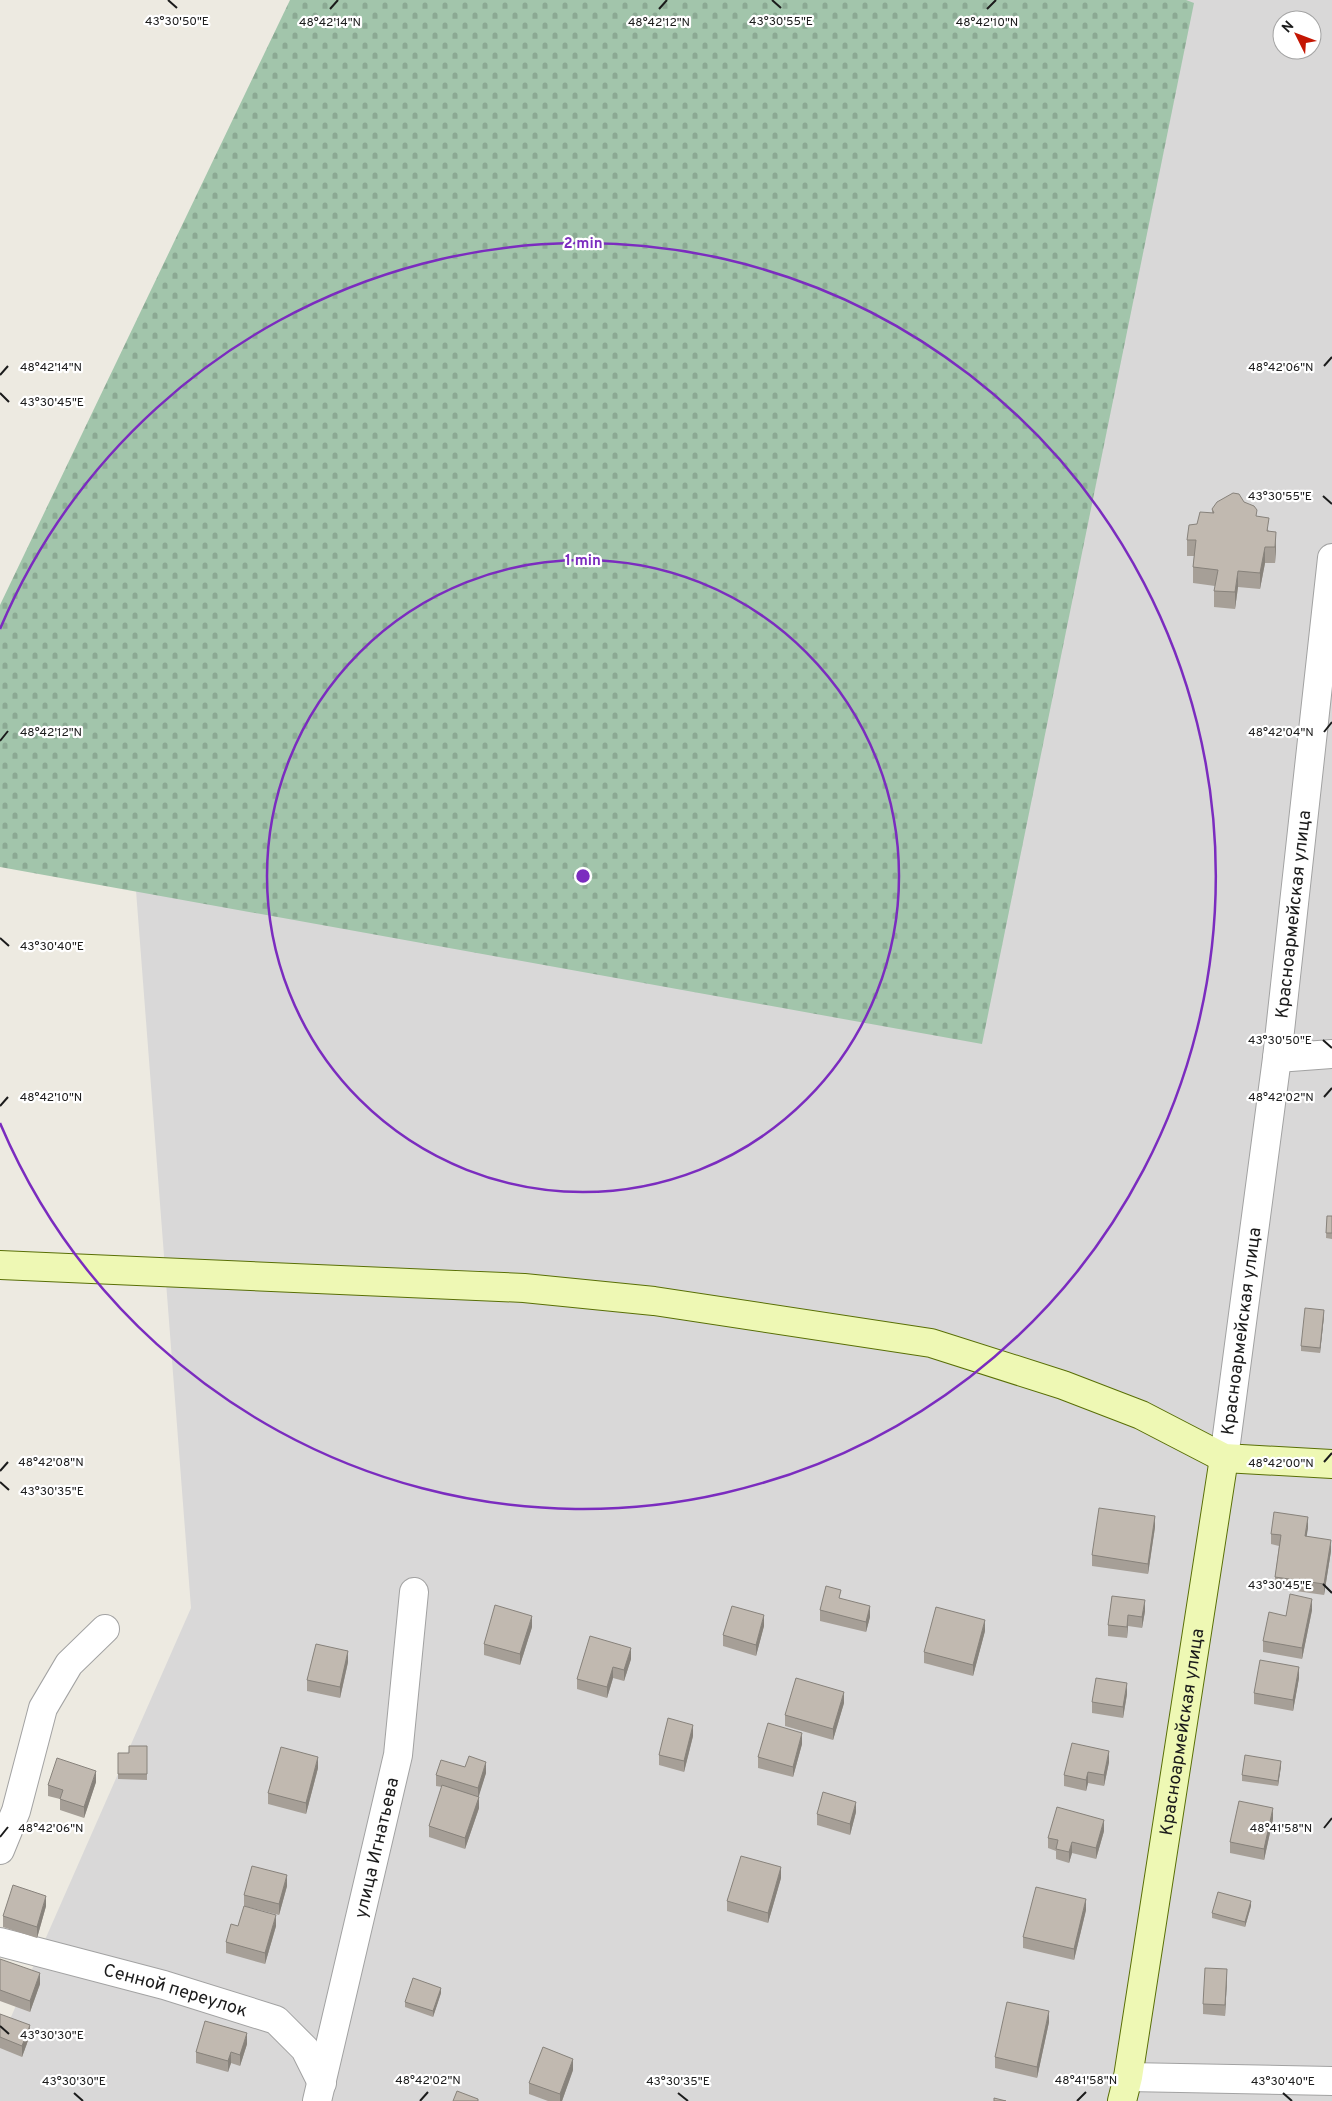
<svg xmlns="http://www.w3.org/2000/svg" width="1332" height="2101" font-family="Overpass,sans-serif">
<defs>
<pattern id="cemetery-stones" width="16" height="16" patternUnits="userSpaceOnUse" patternTransform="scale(1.25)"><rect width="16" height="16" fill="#a2c5ab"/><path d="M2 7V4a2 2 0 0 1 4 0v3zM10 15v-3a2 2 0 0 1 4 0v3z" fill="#8ba993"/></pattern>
</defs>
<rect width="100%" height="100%" fill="#edeae1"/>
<path fill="#d9d8d8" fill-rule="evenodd" d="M562,0H1332V2101H0V2042L191,1608L108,525ZM1282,20H1312V50H1282Z"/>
<path fill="url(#cemetery-stones)" d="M290,0H1186L1194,3L982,1044L0,867V605Z"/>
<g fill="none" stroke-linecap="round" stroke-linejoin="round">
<defs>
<g id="street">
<path d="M1277,1058L1332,1054"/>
<path id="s1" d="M1224,1458L1277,1058L1332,558"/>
<path d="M0,1850L16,1811L43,1708L69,1664L105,1629"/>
<path id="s2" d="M0,1942L164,1985L276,2020L305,2049L322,2083"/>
<path d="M1128,2077L1332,2081"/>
<path id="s3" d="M317,2101L398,1755L414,1592"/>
</g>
<g id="secondary">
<path d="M0,1265L524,1288L654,1301L931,1343L1063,1385L1141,1415L1224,1458L1332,1464"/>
<path id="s4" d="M1122,2101L1128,2077L1224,1458"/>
</g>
</defs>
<use href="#street" stroke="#a2a2a2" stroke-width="30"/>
<use href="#secondary" stroke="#596f06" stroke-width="30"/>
<use href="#street" stroke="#fff" stroke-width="28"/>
<use href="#secondary" stroke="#eef8b4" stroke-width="28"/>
</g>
<g fill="#a69f97">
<path d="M1244,502L1269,531L1276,548L1275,563H1265L1260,589L1238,587L1235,609L1214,607V591L1215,586L1193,583V567L1194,556H1187V540L1197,524L1212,513V509Z"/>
<path d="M1327,1216H1332V1239L1326,1238Z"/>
<path d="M1324,1316L1320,1353L1301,1351V1346Z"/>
<path d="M1155,1527L1148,1574L1092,1566V1555Z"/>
<path d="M1308,1528L1306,1536L1331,1551L1324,1595L1275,1588V1577L1279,1546L1271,1544V1534Z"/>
<path d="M1112,1596L1145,1611L1142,1628L1128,1626L1127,1638L1108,1636V1625Z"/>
<path d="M841,1599L870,1617L866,1632L820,1621V1610Z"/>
<path d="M1312,1610L1302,1659L1263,1652V1641L1286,1616Z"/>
<path d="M764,1626L756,1656L723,1646V1635Z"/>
<path d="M532,1627L520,1665L484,1655V1644Z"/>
<path d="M985,1631L973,1676L924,1663V1652Z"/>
<path d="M631,1659L624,1681L613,1678L607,1698L577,1689V1679Z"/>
<path d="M348,1662L340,1698L307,1691V1680Z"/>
<path d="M1299,1678L1293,1711L1254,1704V1693Z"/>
<path d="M1127,1694L1123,1718L1092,1713V1702Z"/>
<path d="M844,1703L833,1740L785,1726V1715Z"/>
<path d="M693,1736L684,1772L659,1765V1755Z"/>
<path d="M802,1744L793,1777L758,1768V1757Z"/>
<path d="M147,1746V1780L118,1779V1753H129Z"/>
<path d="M1109,1762L1104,1786L1088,1783L1086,1791L1064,1786V1775Z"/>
<path d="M1281,1766L1278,1786L1242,1781V1775Z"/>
<path d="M465,1767L486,1773L478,1797L479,1808L465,1849L429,1837V1826L442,1787L436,1786V1775Z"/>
<path d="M318,1768L306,1814L268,1804V1793Z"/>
<path d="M96,1782L84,1818L60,1810V1799L48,1796V1785Z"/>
<path d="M856,1812L850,1835L817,1825V1814Z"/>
<path d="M1273,1819L1264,1860L1230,1853V1842Z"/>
<path d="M1104,1831L1096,1859L1072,1853L1069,1863L1056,1859V1851L1048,1848V1838Z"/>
<path d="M781,1878L768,1923L727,1911V1901Z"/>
<path d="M287,1886L279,1915L244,1906V1895Z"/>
<path d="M46,1906L37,1938L3,1927V1916Z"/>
<path d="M1251,1906L1245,1927L1212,1918V1913Z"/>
<path d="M1086,1910L1074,1960L1023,1948V1937Z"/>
<path d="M238,1926H276L265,1964L226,1953V1942Z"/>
<path d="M0,1959L40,1984L30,2012L0,2001Z"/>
<path d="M1227,1980L1225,2016L1203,2014V2004Z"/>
<path d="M441,1993L433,2017L405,2007V2002Z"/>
<path d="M0,2014L30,2035L22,2057L0,2048Z"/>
<path d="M1049,2022L1037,2078L995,2068V2057Z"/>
<path d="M247,2044L240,2066L231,2063L228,2072L196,2063V2052Z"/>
<path d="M573,2070L562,2101H548L529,2094V2083Z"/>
</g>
<g fill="#87827b">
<path d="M1276,532V548L1275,563V547Z"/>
<path d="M1265,547V563L1260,589V573Z"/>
<path d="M1238,571V587L1235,609V592Z"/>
<path d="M1324,1310V1316L1320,1353V1348Z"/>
<path d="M1155,1516V1527L1148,1574V1564Z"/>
<path d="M1308,1517V1528L1305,1547V1536Z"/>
<path d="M1331,1540V1551L1324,1595V1584Z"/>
<path d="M1312,1599V1610L1302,1659V1648Z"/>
<path d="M1145,1600V1611L1142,1628V1617Z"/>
<path d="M870,1606V1617L866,1632V1622Z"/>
<path d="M764,1615V1626L756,1656V1645Z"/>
<path d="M1128,1615V1626L1127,1638V1627Z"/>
<path d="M532,1616V1627L520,1665V1654Z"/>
<path d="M985,1620V1631L973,1676V1665Z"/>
<path d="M631,1648V1659L624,1681V1670Z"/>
<path d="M348,1651V1662L340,1698V1687Z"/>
<path d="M613,1667V1678L607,1698V1687Z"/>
<path d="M1299,1667V1678L1293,1711V1700Z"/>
<path d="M1127,1683V1694L1123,1718V1707Z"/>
<path d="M844,1692V1703L833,1740V1729Z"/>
<path d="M693,1725V1736L684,1772V1761Z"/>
<path d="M802,1733V1744L793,1777V1767Z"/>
<path d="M1109,1751V1762L1104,1786V1775Z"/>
<path d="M318,1757V1768L306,1814V1803Z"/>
<path d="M1281,1761V1766L1278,1786V1781Z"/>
<path d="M486,1762V1773L478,1799V1788Z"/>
<path d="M96,1771V1782L84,1818V1807Z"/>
<path d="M1088,1772V1783L1086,1791V1780Z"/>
<path d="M479,1797V1808L465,1849V1838Z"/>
<path d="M856,1802V1812L850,1835V1824Z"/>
<path d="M1273,1808V1819L1264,1860V1849Z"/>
<path d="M1104,1820V1831L1096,1859V1848Z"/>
<path d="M1072,1842V1853L1069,1863V1852Z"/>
<path d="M781,1867V1878L768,1923V1913Z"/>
<path d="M287,1875V1886L279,1915V1904Z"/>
<path d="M46,1896V1906L37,1938V1927Z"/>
<path d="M1086,1899V1910L1074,1960V1949Z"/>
<path d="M1251,1901V1906L1245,1927V1922Z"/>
<path d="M276,1915V1926L265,1964V1953Z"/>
<path d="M1227,1969V1980L1225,2016V2005Z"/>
<path d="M40,1973V1984L30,2012V2001Z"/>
<path d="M441,1988V1993L433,2017V2011Z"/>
<path d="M1049,2011V2022L1037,2078V2067Z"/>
<path d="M30,2025V2035L22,2057V2046Z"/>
<path d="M247,2033V2044L240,2066V2055Z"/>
<path d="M231,2052V2063L228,2072V2061Z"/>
<path d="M573,2059V2070L562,2101H560V2094Z"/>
</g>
<g fill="#c1b9b0" stroke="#87827b">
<path d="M1233,493L1239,494L1244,502L1254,506L1257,510L1256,516L1269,518L1267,531L1276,532L1275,547H1265L1260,573L1238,571L1235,592L1214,591L1218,570L1193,567L1196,540H1187L1189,525L1197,524L1200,512L1214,513L1212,509L1217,502Z"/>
<path d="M1327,1216H1332V1233H1326Z"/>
<path d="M1305,1308L1324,1310L1320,1348L1301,1346Z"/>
<path d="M1099,1508L1155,1516L1148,1564L1092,1555Z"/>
<path d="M1274,1512L1308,1517L1305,1536L1331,1540L1324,1584L1275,1577L1281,1535L1271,1534Z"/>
<path d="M826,1586L841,1590L839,1598L870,1606L866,1622L820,1610Z"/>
<path d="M1290,1594L1312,1599L1302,1648L1263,1641L1269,1612L1286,1616Z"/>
<path d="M1112,1596L1145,1600L1142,1617L1128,1615L1127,1627L1108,1625Z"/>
<path d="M495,1605L532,1616L520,1654L484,1644Z"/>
<path d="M732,1606L764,1615L756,1645L723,1635Z"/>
<path d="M936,1607L985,1620L973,1665L924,1652Z"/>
<path d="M590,1636L631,1648L624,1670L613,1667L607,1687L577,1679Z"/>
<path d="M316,1644L348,1651L340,1687L307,1680Z"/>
<path d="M1260,1660L1299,1667L1293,1700L1254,1693Z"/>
<path d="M796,1678L844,1692L833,1729L785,1715Z"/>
<path d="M1096,1678L1127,1683L1123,1707L1092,1702Z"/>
<path d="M668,1718L693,1725L684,1761L659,1755Z"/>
<path d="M768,1723L802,1733L793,1767L758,1757Z"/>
<path d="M1072,1743L1109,1751L1104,1775L1088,1772L1086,1780L1064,1775Z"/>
<path d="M129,1746H147V1774H118V1753H129Z"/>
<path d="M281,1747L318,1757L306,1803L268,1793Z"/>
<path d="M1245,1755L1281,1761L1278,1781L1242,1775Z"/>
<path d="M469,1756L486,1762L478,1788L436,1775L441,1760L465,1767Z"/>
<path d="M57,1758L96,1771L84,1807L60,1799L63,1790L48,1785Z"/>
<path d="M442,1785L479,1797L465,1838L429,1826Z"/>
<path d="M823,1792L856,1802L850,1824L817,1814Z"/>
<path d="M1239,1801L1273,1808L1264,1849L1230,1842Z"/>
<path d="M1057,1807L1104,1820L1096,1848L1072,1842L1069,1852L1056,1849L1058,1840L1048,1838Z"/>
<path d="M741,1856L781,1867L768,1913L727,1901Z"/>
<path d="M252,1866L287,1875L279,1904L244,1895Z"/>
<path d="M13,1885L46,1896L37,1927L3,1916Z"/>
<path d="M1036,1887L1086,1899L1074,1949L1023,1937Z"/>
<path d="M1218,1892L1251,1901L1245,1922L1212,1913Z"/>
<path d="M244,1906L276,1915L265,1953L226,1942L231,1924L238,1926Z"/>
<path d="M0,1959L40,1973L30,2001L0,1990Z"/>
<path d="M1205,1968L1227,1969L1225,2005L1203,2004Z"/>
<path d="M413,1978L441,1988L433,2011L405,2002Z"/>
<path d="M1007,2002L1049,2011L1037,2067L995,2057Z"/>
<path d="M0,2014L30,2025L22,2046L0,2037Z"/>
<path d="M205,2021L247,2033L240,2055L231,2052L228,2061L196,2052Z"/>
<path d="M543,2047L573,2059L560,2094L529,2083Z"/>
<path d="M457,2091L478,2099V2101H453Z"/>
<path d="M994,2098L1006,2101H994Z"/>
</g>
<path fill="none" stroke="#1b1b1b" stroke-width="2" d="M168,0L177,8M772,0L781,8M330,9L338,0M659,9L667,0M987,9L996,0M1324,366L1332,357M0,375L8,366M0,393L9,402M1323,496L1332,504M1324,732L1332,722M0,741L8,731M0,938L9,946M1323,1040L1332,1048M1324,1097L1332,1088M0,1106L8,1097M1324,1462L1332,1453M0,1471L8,1462M0,1482L9,1490M1323,1584L1332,1593M1324,1828L1332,1818M0,1837L8,1827M0,2026L9,2034M74,2093L83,2101M678,2093L688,2101M1283,2093L1292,2101M420,2101L428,2092M1077,2101L1086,2092"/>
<g fill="none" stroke="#7b2cbf" stroke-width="2.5">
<circle cx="583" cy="876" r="316"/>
<path d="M0 629A633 633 0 1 1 0 1123"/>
</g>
<g text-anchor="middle" stroke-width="4.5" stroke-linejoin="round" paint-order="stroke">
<g font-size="18" fill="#1b1b1b" stroke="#fff">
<text dy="6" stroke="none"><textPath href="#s1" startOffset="548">Красноармейская улица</textPath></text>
<text dy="6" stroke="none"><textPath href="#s1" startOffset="128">Красноармейская улица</textPath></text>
<text dy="6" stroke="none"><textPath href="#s4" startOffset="374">Красноармейская улица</textPath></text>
<text dy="6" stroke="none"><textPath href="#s3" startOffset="260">улица Игнатьева</textPath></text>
<text dy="6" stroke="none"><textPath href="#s2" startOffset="182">Сенной переулок</textPath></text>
</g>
</g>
<g font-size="12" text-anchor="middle" fill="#1b1b1b" stroke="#fff" stroke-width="4.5" stroke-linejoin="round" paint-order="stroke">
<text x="177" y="25">43°30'50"E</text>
<text x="781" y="25">43°30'55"E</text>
<text x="987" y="26">48°42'10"N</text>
<text x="330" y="26">48°42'14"N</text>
<text x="659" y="26">48°42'12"N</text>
<text x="51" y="371">48°42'14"N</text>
<text x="1281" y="371">48°42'06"N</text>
<text x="52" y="406">43°30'45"E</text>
<text x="1280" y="500">43°30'55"E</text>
<text x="51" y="736">48°42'12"N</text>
<text x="1281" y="736">48°42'04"N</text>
<text x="52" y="950">43°30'40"E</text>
<text x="1280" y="1044">43°30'50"E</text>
<text x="51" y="1101">48°42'10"N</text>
<text x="1281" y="1101">48°42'02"N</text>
<text x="51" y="1466">48°42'08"N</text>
<text x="1281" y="1467">48°42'00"N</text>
<text x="52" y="1495">43°30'35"E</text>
<text x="1280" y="1589">43°30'45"E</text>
<text x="51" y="1832">48°42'06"N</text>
<text x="1281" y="1832">48°41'58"N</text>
<text x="52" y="2039">43°30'30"E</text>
<text x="428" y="2084">48°42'02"N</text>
<text x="1086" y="2084">48°41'58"N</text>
<text x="74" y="2085">43°30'30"E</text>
<text x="678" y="2085">43°30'35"E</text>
<text x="1283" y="2085">43°30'40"E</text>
</g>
<circle cx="583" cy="876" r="8" fill="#7b2cbf" stroke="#fff" stroke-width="2.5"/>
<g font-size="15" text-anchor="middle" font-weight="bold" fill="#7b2cbf" stroke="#fff" stroke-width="4.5" stroke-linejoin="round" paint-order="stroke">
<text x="583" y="248">2 min</text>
<text x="583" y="565">1 min</text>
</g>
<g transform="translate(1297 35) rotate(312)"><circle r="24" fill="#ffffff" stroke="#a4a4a4"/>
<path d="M0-4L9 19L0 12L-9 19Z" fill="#c41603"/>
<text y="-8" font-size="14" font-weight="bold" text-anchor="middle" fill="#1b1b1b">N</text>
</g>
</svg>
